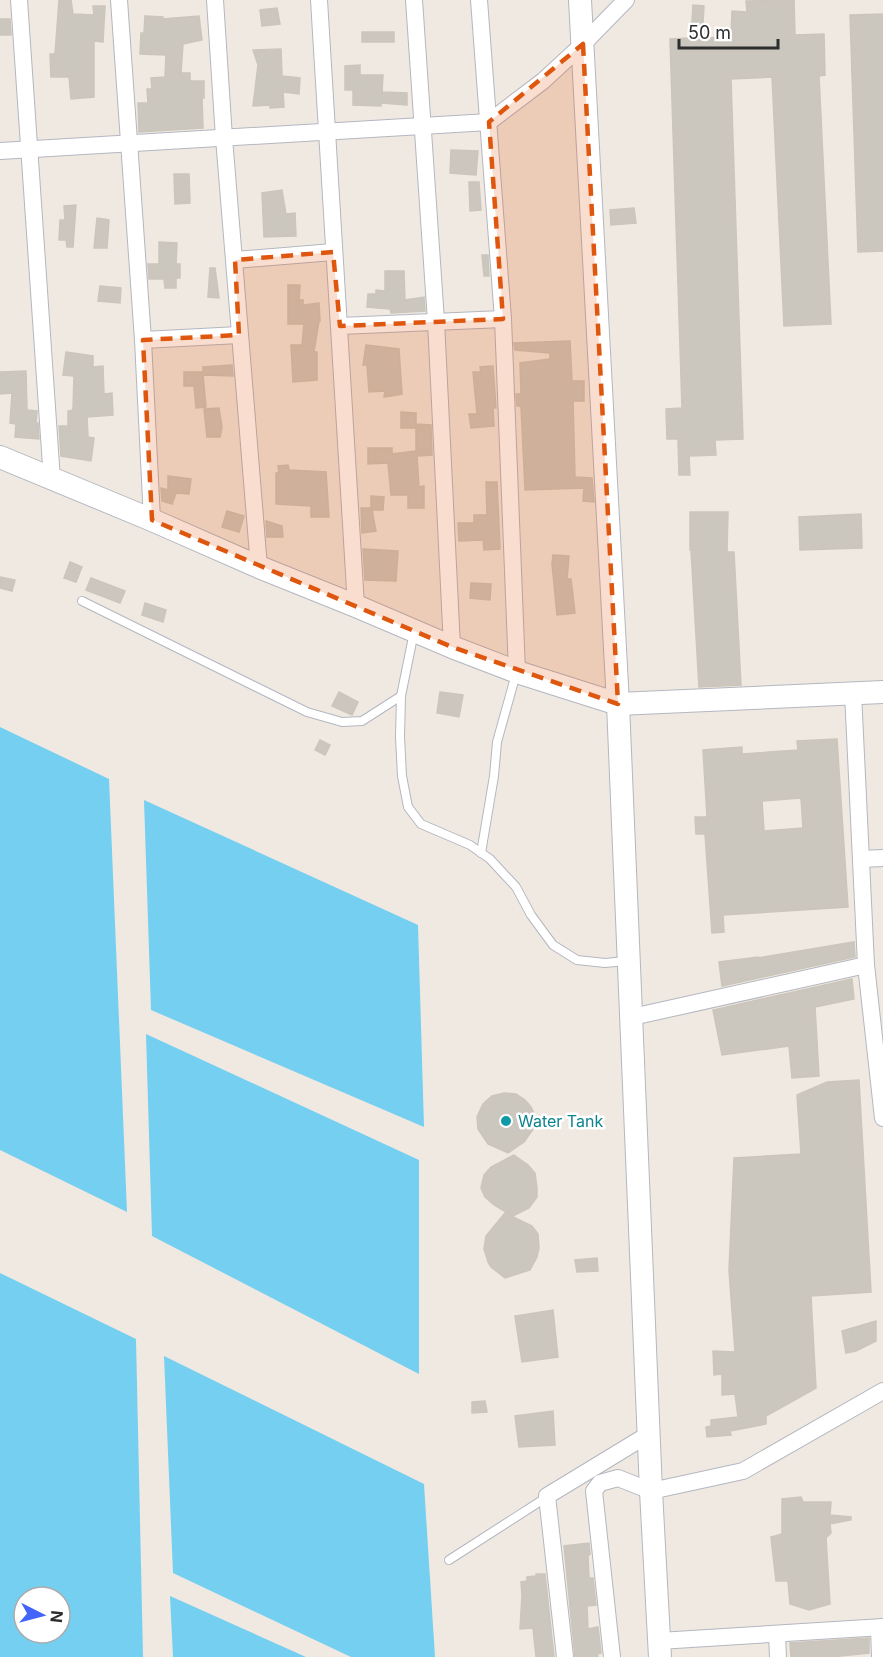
<svg xmlns="http://www.w3.org/2000/svg" width="883" height="1657" font-family="Inter,sans-serif">
<rect width="100%" height="100%" fill="#efe9e1"/>
<g fill="#75cff0" fill-rule="evenodd">
<path d="M0,727L109,779L127,1212L0,1150Z"/>
<path d="M144,800L418,925L424,1127L151,1010Z"/>
<path d="M146,1034L419,1160V1374L152,1236Z"/>
<path d="M0,1273L136,1339L143,1657H0ZM24,1597H60V1633H24Z"/>
<path d="M164,1356L424,1484L435,1657H351L173,1573Z"/>
<path d="M170,1596L306,1657H173Z"/>
</g>
<g fill="#cbc7bf" stroke="#cbc5ba" stroke-width="1.5" fill-rule="evenodd">
<path d="M59,0H71L73,14L94,15L93,6H105L103,42L94,41V97L71,99L69,77H51L50,54H55Z"/>
<path d="M794,0L795,35L824,34L825,75L819,76L831,324L784,326L772,77L731,79L743,439L715,440L716,455L689,456L690,475H679L678,439H667L666,409L682,408L670,39L691,38L693,5L704,6L702,38L731,37L732,11L747,12L746,1Z"/>
<path d="M277,8L280,24L262,26L260,10Z"/>
<path d="M883,14V251L858,252L850,15Z"/>
<path d="M145,16L163,17L162,19L199,16L202,40L183,44L181,73H190V81H204V98H202L203,128L139,132L138,103H148L147,89H152L151,78L165,77L166,55L140,54L141,33H144Z"/>
<path d="M0,19H10L11,35H0Z"/>
<rect x="362" y="32" width="32" height="10"/>
<path d="M281,49L282,76L300,78L299,94L283,92L284,107L270,108V105L253,106L258,65L253,50Z"/>
<path d="M360,65V75H383L382,92L407,93V105L381,103V106L353,105V90H345V66Z"/>
<path d="M451,150L478,151L476,175L450,173Z"/>
<path d="M174,174H189L190,203L175,204Z"/>
<path d="M469,182H479L481,210L470,211Z"/>
<path d="M282,190L286,214L295,213L296,236L264,237L262,193Z"/>
<path d="M76,205L73,247H67L66,240H59L60,220H65L64,206Z"/>
<path d="M634,208L636,223L611,225L610,210Z"/>
<path d="M97,218L109,220L107,248H94Z"/>
<path d="M159,242L177,243L176,264H180V278H176V288H165L164,279H149L148,264H159Z"/>
<path d="M482,255H488L489,276H484Z"/>
<path d="M210,268H215L219,298L208,297Z"/>
<path d="M385,271H404L405,300L424,297L425,311L391,313L390,309L367,307L368,294H376V290L385,291Z"/>
<path d="M288,285H300L299,300H303V305L319,303L320,321H319L314,352H317V380L293,382L291,345H302L304,324H288Z"/>
<path d="M100,286L121,288L120,303L98,301Z"/>
<path d="M570,341L572,381H584V401H573L575,477L592,478L594,502L583,501L584,488L525,490L521,406H517L516,394H521L520,363L550,359V353L515,350L514,343Z"/>
<path d="M366,345L399,349L402,394L384,397L385,391L369,392L367,365H363Z"/>
<path d="M66,352L93,356V367L103,366L104,394L112,393L113,415L87,417L88,437L94,438L91,461L61,456L59,426H68V411L73,410L74,376L63,375Z"/>
<path d="M232,365L233,376L203,375L206,407L196,408L194,386H184V372H203V367Z"/>
<path d="M493,366L496,408H493L494,426L471,428L469,414H477L473,372H481L480,367Z"/>
<path d="M26,371L27,410L37,411L36,423H38L39,439L15,437L16,424L10,423L12,393L0,394V372Z"/>
<path d="M219,408L222,427L220,437H207L204,409Z"/>
<path d="M401,412L416,413V424L431,425L432,455L417,456L419,487L424,486V508H408V495H391L388,463L368,464V448H392V454L416,451V428H401Z"/>
<path d="M288,465L289,470L326,472L329,517H311V506L276,504V473H279L278,466Z"/>
<path d="M168,476L191,479L189,494L176,493L172,504L162,501L161,488L168,490Z"/>
<path d="M486,482H497L500,549L484,550L483,540L459,541L458,523H474V515H487Z"/>
<path d="M371,496L384,497L383,510H372L376,531L362,533L361,508H371Z"/>
<path d="M227,511L244,516L239,532L222,527Z"/>
<path d="M690,512H728L727,552H734L741,685L699,687L691,550H690Z"/>
<path d="M861,514L862,548L800,550L799,517Z"/>
<path d="M266,521L282,526L283,537H267Z"/>
<path d="M363,549L398,551L396,581L365,580Z"/>
<path d="M553,555L569,556L567,579H571L575,613L557,615L552,564Z"/>
<path d="M70,562L82,567L76,582L64,578Z"/>
<path d="M0,577L15,580L12,591L0,588Z"/>
<path d="M91,578L125,591L120,603L86,590Z"/>
<path d="M471,583L491,584L490,600L470,598Z"/>
<path d="M145,603L166,610L163,622L142,615Z"/>
<path d="M339,692L358,702L352,715L332,706Z"/>
<path d="M440,692L463,695L459,717L437,713Z"/>
<path d="M837,739L848,907L723,915L724,932L712,933L705,834H696L695,817H707L703,750L742,747V754L798,750L797,741ZM801,798L803,828L764,831L762,801Z"/>
<path d="M320,740L330,745L325,755L315,750Z"/>
<path d="M854,942L855,957L722,986L719,962L758,957V958Z"/>
<path d="M852,979L854,999L815,1007L819,1076L792,1078L789,1046L722,1055L713,1010Z"/>
<path d="M859,1080L871,1292L811,1296L816,1388L766,1416V1424L730,1431L731,1435L707,1437L706,1427L711,1426V1420L738,1417L735,1394L722,1395V1374L714,1375L713,1351L735,1352L729,1270L734,1158L801,1154L797,1095L827,1082Z"/>
<path d="M504,1093L516,1094L525,1100L531,1107L535,1116V1126L531,1132L524,1142L508,1153L488,1144L478,1129L477,1117L483,1104L492,1096Z"/>
<path d="M514,1155L528,1165L535,1173L537,1188V1197L529,1208L513,1216L494,1205L485,1197L481,1188L484,1175L491,1167Z"/>
<path d="M505,1213L532,1226L538,1234L539,1248L537,1257L530,1270L505,1278L491,1267L488,1262L484,1249L486,1236Z"/>
<path d="M597,1258L598,1271L577,1272L575,1260Z"/>
<path d="M553,1310L558,1357L522,1362L515,1316Z"/>
<path d="M876,1321V1341L856,1351L846,1353L842,1331Z"/>
<path d="M485,1401L487,1412L472,1413V1402Z"/>
<path d="M553,1411L555,1445L519,1447L515,1416Z"/>
<path d="M801,1497L803,1502H831L830,1515L851,1517V1520L830,1524L831,1533L826,1538L830,1604L809,1610L790,1604L788,1581H776L771,1537L782,1534V1499Z"/>
<path d="M589,1543L590,1554L588,1556L589,1578H593L596,1605L587,1606L588,1629L598,1627L601,1653L597,1654L598,1657H575L564,1546Z"/>
<path d="M536,1574H545L554,1657H536L533,1628L520,1629L522,1595L521,1582L527,1581V1577L536,1576Z"/>
<path d="M869,1638V1653L831,1657H791L790,1643Z"/>
</g>
<g fill="none" stroke-linecap="round" stroke-linejoin="round">
<defs>
<g id="lane">
<path d="M82,601L307,712L342,722L362,721L401,696"/>
<path d="M414,632L401,696L400,737L402,776L408,807L421,824L470,845L490,859L516,887L531,915L553,945L577,960L605,963L626,961"/>
<path d="M481,853L494,776L497,742L516,674"/>
<path d="M449,1560L547,1497"/>
</g>
<g id="street">
<path d="M19,0L52,480"/>
<path d="M119,0L143,340L152,520"/>
<path d="M215,0L224,138L259,567"/>
<path d="M319,0L356,606"/>
<path d="M414,0L436,321L452,647"/>
<path d="M479,0L503,319L517,672"/>
<path d="M0,151L489,122L543,81L583,44L626,0"/>
<path d="M235,260L333,252"/>
<path d="M340,326L503,319"/>
<path d="M143,340L239,335"/>
<path d="M853,693L866,965L883,1118"/>
<path d="M861,859L883,858"/>
<path d="M632,1017L866,965"/>
<path d="M879,1628L880,1657"/>
<path d="M777,1634L778,1657"/>
<path d="M659,1641L883,1627"/>
<path d="M565,1657L547,1496L649,1434"/>
<path d="M612,1657L594,1491L600,1483L618,1478L651,1491L743,1471L883,1391"/>
</g>
<g id="secondary">
<path d="M580,0L618,704L651,1491L660,1657"/>
<path d="M0,457L152,520L259,567L356,606L452,647L517,672L618,704L883,692"/>
</g>
</defs>
<use href="#lane" stroke="#b4b7c1" stroke-width="10"/>
<use href="#street" stroke="#b4b7c1" stroke-width="18"/>
<use href="#secondary" stroke="#b4b7c1" stroke-width="24"/>
<use href="#lane" stroke="#fff" stroke-width="8"/>
<use href="#street" stroke="#fff" stroke-width="16"/>
<use href="#secondary" stroke="#fff" stroke-width="22"/>
</g>
<path fill="#df570e" fill-opacity="0.2" stroke="#df570e" stroke-width="4.5" stroke-dasharray="12 8" stroke-linejoin="round" d="M583,44L618,704L452,647L152,520L143,340L239,335L235,260L333,252L340,326L503,319L489,122Z"/>
<circle fill="#0f9aa8" stroke="#fff" stroke-width="2" cx="506" cy="1121" r="6"/>
<g text-anchor="middle" stroke-width="5" stroke-linejoin="round" paint-order="stroke">
<g font-size="16" fill="#0d838f" stroke="#fff" text-anchor="start">
<text x="518" y="1127">Water Tank</text>
</g>
</g>
<g transform="translate(42 1615) rotate(96)"><circle r="28" fill="#ffffff" stroke="#ababab" stroke-width="1.5"/>
<path d="M0-4.5L10 22L0 15L-10 22Z" fill="#4264fb"/>
<text y="-9" font-size="16" font-weight="bold" text-anchor="middle" fill="#2e2e2e">N</text>
</g>
<path d="M679 39v9h99v-9" fill="none" stroke="#2e2e2e" stroke-width="3"/>
<text x="688" y="39" font-size="18" fill="#2e2e2e" stroke="#ffffff" stroke-width="4.5" paint-order="stroke">50 m</text>
</svg>
